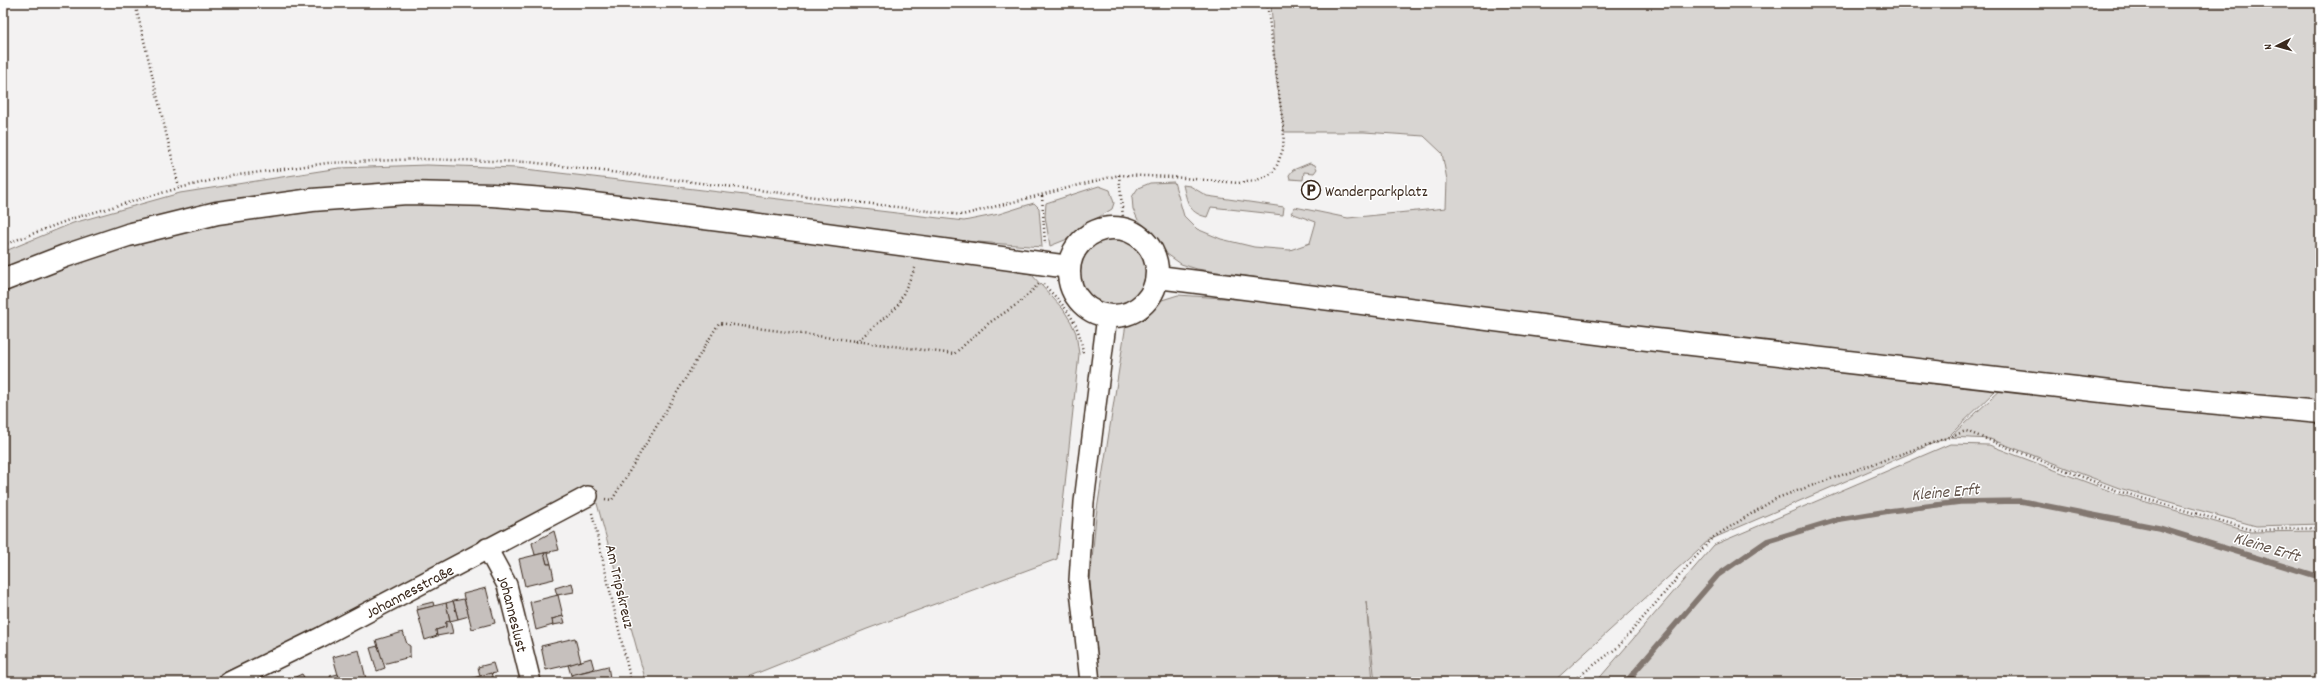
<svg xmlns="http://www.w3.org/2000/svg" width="2323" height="685" font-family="Dekko,sans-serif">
<rect width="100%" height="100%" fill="#f3f2f2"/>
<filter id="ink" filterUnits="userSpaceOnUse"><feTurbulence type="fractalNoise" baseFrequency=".025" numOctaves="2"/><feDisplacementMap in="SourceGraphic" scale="8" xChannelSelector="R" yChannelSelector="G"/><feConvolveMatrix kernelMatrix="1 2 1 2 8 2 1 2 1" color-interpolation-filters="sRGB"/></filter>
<g filter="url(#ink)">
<path fill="#e6e3e2" d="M2320,537V568H2317L2318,538Z"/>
<g fill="#d8d5d2" stroke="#8a8078">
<path d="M1271,3H2320V402L2060,378L1499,312L1197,269L1181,264L1167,254L1153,233L1138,220L1133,209L1132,197L1138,188L1150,183L1174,182L1184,216L1197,229L1221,239L1254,247L1290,250L1310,243L1316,222L1291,213L1295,207L1348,218L1446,208L1447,180L1442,153L1424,136L1364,132H1284L1275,68Z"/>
<path d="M1310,163L1315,165L1317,169L1314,173L1304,172L1303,180L1290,179L1289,175L1293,170Z"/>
<path d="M427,165L517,168L964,221L999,214L1034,203L1039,208L1042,247L965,241L489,186L359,185L291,193L3,270V252L73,223L180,193L339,168Z"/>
<path d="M1183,185L1190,186L1207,196L1284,207L1283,215L1211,207L1207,217C1188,213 1187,201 1183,185Z"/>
<path d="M1099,186L1110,190L1114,203L1112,209L1079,229L1075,236L1050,246L1045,216L1046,203Z"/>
<path d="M398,203L489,204L572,211L924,255L1031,274L1063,309L1071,322L1076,333L1079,354L1057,559L867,629L735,682H646L593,489L390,594L205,682H3V292C74,261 155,233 232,221C287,212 342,207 398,203Z"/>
<circle cx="1113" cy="270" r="38"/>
<path d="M1178,295L1267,301L2000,386L1948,437L1709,540L1553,682H1375L1366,601L1373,682H1100L1090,582L1096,516L1126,324L1162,300Z"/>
<path d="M2005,386L2320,420V524L2256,526L2119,488L1990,439L1950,437Z"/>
<path d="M1950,444L1989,445L2115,493L2250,532L2320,531V537L2318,538L2317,568H2320V682H1596L1714,545Z"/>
</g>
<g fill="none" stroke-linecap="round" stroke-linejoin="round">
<path stroke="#827770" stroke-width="5.5" d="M1626,682L1718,575L1767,541L1840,519L1889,511L1960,502L2021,501L2159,528L2320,577"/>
</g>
<g fill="#c6c0bd" stroke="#3b2a1e">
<path d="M554,531L559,550L535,555L532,543Z"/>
<path d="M544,553H548L551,564H547Z"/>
<path d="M544,553L547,564H551L554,579L525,586L519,559Z"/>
<path d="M572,583L574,592L557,595L555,588Z"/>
<path d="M486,588L495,623L472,629L463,594Z"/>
<path d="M558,595L563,616L552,619L553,625L536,630L530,602Z"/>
<path d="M464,599L469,616L458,619L453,601Z"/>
<path d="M453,601L458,619L450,621L446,603Z"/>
<path d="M433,602L434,606L417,610V606Z"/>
<path d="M446,603L450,621L446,622V627L436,630L437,636L425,640L417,610Z"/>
<path d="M563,616L565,623L553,625L552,619Z"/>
<path d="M450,621L453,633L437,636L436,630L446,627V622Z"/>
<path d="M403,632L407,644L410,646V657L383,664L376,640Z"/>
<path d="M575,638L581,662L546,670L541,646Z"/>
<path d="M378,646L385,668L377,671L370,648Z"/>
<path d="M359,650L366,679L356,682H340L333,657Z"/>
<path d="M591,658L594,669L571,675L568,665Z"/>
<path d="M493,663L496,673L480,676L478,667Z"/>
<path d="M608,666L610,678L595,682H587V679L572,682L571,675Z"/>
<path d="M491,673L494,682H460L480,676Z"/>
<path d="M302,674L307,682H295L293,678Z"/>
<path d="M338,674L340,682H332L330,676Z"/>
<path d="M293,678L295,682H285Z"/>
<path d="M587,679V682H575Z"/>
</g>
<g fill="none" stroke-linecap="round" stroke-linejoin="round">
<defs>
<g id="minor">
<path id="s1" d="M487,548L507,585L531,682"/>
<path id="s2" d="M229,682L321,637L588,496"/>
<path d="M1090,682L1079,581L1084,502L1107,316"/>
</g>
<g id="major">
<circle cx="1113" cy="272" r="44"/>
<path d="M1158,277L1613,335L2163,398L2320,412"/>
<path d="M3,280L65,256L128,235L217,213L312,200L407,193L492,195L570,201L752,224L1069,267"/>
</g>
</defs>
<use href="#minor" stroke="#3b2a1e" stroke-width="22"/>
<use href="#major" stroke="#3b2a1e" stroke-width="25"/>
<g stroke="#3b2a1e" stroke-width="2.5" stroke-dasharray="1 3" stroke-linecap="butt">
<path d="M135,3L179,187"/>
<path d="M1119,175L1124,228"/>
<path d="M1042,196L1045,244"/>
<path d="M3,245L74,218L179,188L231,176L328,163L419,159L529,162L962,215L1119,175L1173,177L1238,183L1255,181L1271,174L1276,168L1283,149L1284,132L1267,3"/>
<path d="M1043,284C1065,306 1080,322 1083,354"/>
<path d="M856,342L897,307L916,266"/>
<path d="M605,499L612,500L719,323L954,354L989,323L1019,303L1040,283"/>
<path d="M592,513L631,682"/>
<path d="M1571,682L1617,648L1712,538L1777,498L1966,431L2118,491L2253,530L2320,528"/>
</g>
<use href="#minor" stroke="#fff" stroke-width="19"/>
<use href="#major" stroke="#fff" stroke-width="22"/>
</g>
</g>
<defs>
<symbol id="parking-ring" viewBox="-11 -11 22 22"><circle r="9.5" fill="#fff" stroke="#3b2a1e" stroke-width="1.5"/><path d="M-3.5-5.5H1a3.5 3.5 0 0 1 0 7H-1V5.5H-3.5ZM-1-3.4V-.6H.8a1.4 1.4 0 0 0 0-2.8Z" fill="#3b2a1e"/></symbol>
</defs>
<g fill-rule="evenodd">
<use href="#parking-ring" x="1300" y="179" width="22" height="22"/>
</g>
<g text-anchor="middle" stroke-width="3" stroke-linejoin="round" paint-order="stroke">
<g font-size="16" fill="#3b2a1e" stroke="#fff" text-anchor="start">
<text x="1325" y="196">Wanderparkplatz</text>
</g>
<g font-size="16" fill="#3b2a1e" stroke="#fff">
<text transform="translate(621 586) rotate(77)" y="6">Am Tripskreuz</text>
<text dy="6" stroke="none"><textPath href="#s2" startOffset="202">Johannesstraße</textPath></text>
<text dy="6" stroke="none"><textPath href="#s1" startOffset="71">Johanneslust</textPath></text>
</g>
<g font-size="17" font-style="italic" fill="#65574e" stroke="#fff">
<text transform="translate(1945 491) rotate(-5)" y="6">Kleine Erft</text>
<text transform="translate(2267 546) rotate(17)" y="6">Kleine Erft</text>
</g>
</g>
<rect width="2323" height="685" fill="none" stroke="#fff" stroke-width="16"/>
<rect x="8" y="8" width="2307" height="669" fill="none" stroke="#3b2a1e" stroke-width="1.5" filter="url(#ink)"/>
<g transform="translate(2277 46) rotate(264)" stroke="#ffffff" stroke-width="3" paint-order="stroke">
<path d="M0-3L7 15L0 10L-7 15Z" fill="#3b2a1e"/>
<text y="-6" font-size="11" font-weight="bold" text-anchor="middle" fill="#3b2a1e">N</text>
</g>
</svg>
